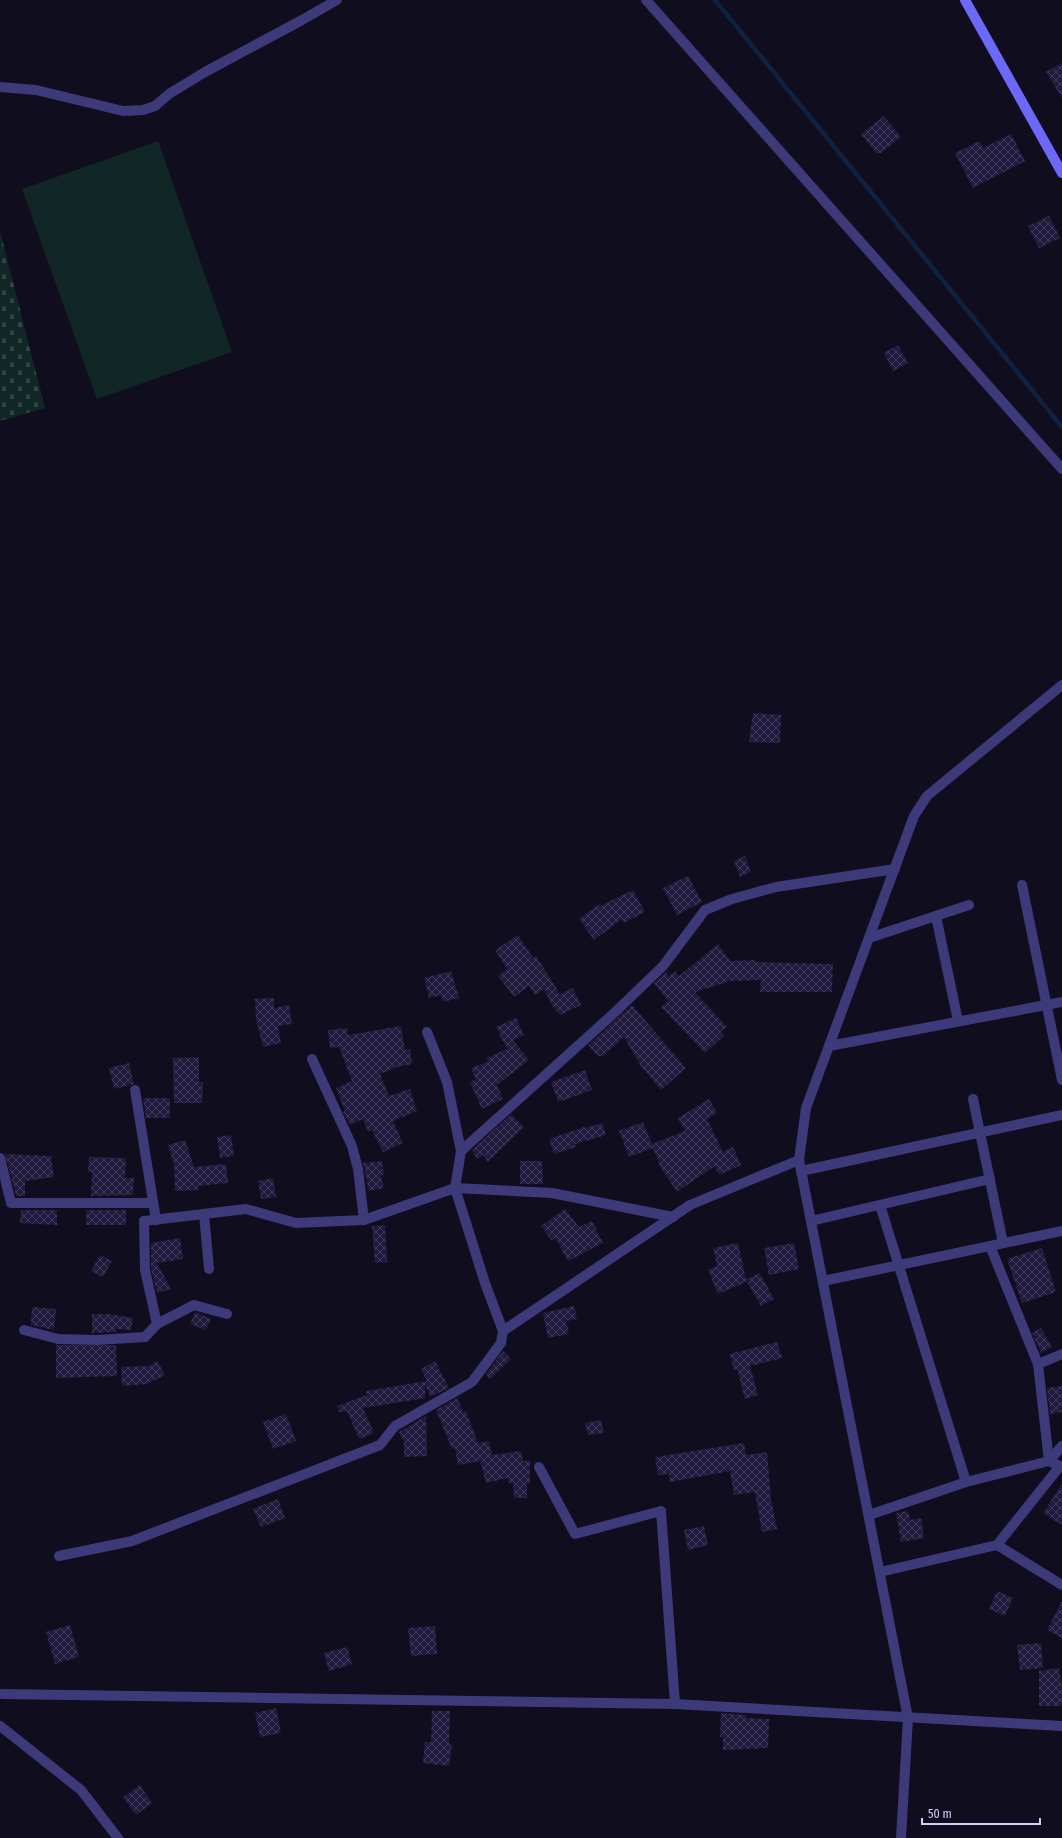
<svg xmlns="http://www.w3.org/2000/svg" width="1062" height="1838" font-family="'Fira Sans Condensed',sans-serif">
<defs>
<pattern id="cemetery-stones" width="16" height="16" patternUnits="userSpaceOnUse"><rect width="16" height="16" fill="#102726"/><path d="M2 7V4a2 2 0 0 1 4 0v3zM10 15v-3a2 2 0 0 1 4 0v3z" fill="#324546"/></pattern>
<pattern id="building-cross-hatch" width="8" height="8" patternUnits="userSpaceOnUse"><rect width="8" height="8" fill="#211a3e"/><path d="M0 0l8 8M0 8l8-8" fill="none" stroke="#403a5b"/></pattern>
</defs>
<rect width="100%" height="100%" fill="#100d1e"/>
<path fill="#102726" d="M158,141L232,352L97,399L22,189Z"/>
<path fill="url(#cemetery-stones)" d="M0,231L45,408L0,421Z"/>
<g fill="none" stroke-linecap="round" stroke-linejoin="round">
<path stroke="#0e2241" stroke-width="4.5" d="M715,0L1062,427"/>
</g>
<g fill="url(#building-cross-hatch)">
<path d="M1062,63V98L1046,72Z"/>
<path d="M884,116L901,137L881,153H876L861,134Z"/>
<path d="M1011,134L1025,161L973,188L955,153L980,141L983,148Z"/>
<path d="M1049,216L1060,238L1039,248L1028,226Z"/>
<path d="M898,345L908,363L893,371L884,353Z"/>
<path d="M753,713L781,715L780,743L749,742Z"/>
<path d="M745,856L751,872L740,877L734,861Z"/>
<path d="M688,876L702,902L677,915L663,888Z"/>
<path d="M633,890L645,912L624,923L622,919L594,940L579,919L599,904L600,906Z"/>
<path d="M518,935L533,958L536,956L560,994L573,988L581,1005L560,1015L553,1007L544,989L535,995L529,986L514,997L498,976L507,969L495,950Z"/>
<path d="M718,944L730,961L755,960V962L833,964L832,992H760L761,980L730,981L695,992L727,1027L720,1032L724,1036L705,1053L661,1007L668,1001L654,983L666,972L669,976L675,971L679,976Z"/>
<path d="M451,971L459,998L443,1002L441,995L429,998L424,978Z"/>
<path d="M274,998V1008L289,1005L292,1024L278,1026L281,1043L263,1047L256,1019L255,999Z"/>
<path d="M632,1005L686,1068L661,1090L641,1066L624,1037L603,1056H598L588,1045Z"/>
<path d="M516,1018L524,1035L513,1040L529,1060L497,1085L503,1099L482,1109L470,1082L476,1079L471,1068L488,1062L486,1058L507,1049L496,1027Z"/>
<path d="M401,1026L405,1050L410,1049L412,1064L397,1067L380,1074L389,1096L410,1089L417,1111L393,1121L403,1143L383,1152L372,1130L368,1132L363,1119L350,1125L343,1112L345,1111L336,1088L352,1081L339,1047L330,1048L328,1030L347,1028L348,1035Z"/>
<path d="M199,1057V1082H203L202,1103H174L173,1058Z"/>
<path d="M129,1063L134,1084L114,1089L109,1068Z"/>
<path d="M585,1070L592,1090L558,1102L551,1082Z"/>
<path d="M143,1098H170V1118H146Z"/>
<path d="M709,1099L717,1113L707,1119L723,1152L733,1147L741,1165L719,1175L715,1166L677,1192L661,1168L653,1148L629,1157L619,1131L643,1122L652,1144L685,1131L678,1118Z"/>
<path d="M511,1114L524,1127L488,1162L484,1155L477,1159L472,1150Z"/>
<path d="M602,1123L606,1135L575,1144L576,1147L554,1154L549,1139L584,1127L585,1128Z"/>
<path d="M231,1135L234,1156L220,1158L217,1137Z"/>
<path d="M185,1140L194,1167L226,1164L228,1183L198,1186V1190L175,1191L174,1164L168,1145Z"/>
<path d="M5,1154L51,1156L54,1177L25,1181V1196H16Z"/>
<path d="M89,1157L126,1158L125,1178H134L133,1195L91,1196L92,1172H88Z"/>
<path d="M382,1161L384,1175L381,1176L384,1188L369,1191L363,1163Z"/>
<path d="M520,1161H542L543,1184H520Z"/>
<path d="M273,1178L276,1197L261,1199L258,1181Z"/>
<path d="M565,1209L579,1227L592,1221L603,1243L568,1261L557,1241L555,1239L551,1240L541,1226Z"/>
<path d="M21,1210H57V1225L20,1223Z"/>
<rect x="86" y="1210" width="40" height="15"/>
<path d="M385,1225L387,1262L375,1263L372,1226Z"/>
<path d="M180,1238L183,1259L157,1263L171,1289L157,1293L151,1269V1243Z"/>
<path d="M738,1243L746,1279L760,1273L774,1299L761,1306L746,1280V1282L718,1294L708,1270L717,1266L713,1248Z"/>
<path d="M794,1243L799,1269L769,1275L764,1248Z"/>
<path d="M1042,1248L1056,1292L1022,1303L1007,1259Z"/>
<path d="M100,1255L112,1261L103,1277L91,1271Z"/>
<path d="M574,1306L577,1319L566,1321L569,1334L548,1338L543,1313Z"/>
<path d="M32,1307L56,1309L54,1330L31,1325Z"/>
<path d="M195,1312L211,1319L206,1330L190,1324Z"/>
<path d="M92,1314H109L133,1318L131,1330L116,1329V1332L92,1333Z"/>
<path d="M1041,1328L1052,1347L1041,1353L1032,1333Z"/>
<path d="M777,1342L782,1358L750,1366L758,1395L745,1399L737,1369L734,1370L730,1354Z"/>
<path d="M56,1345H116L117,1376L56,1378Z"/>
<path d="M503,1351L511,1359L490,1379L486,1374Z"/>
<path d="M157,1361L165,1375L147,1384L122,1386L121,1367L149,1366Z"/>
<path d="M435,1361L449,1388L430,1397L425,1384V1398L363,1408L374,1433L359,1439L347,1411L339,1412L337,1406L367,1395L366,1391L427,1381L421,1369Z"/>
<path d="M1062,1386V1412L1050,1414L1047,1388Z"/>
<path d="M457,1398L463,1412L466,1411L478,1443L489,1441L492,1455L521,1451L523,1461H530V1483H527V1498H514L513,1483H508V1478L486,1483L480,1461L458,1465L455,1448L452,1449L436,1410Z"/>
<path d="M286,1414L296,1441L273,1449L263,1422Z"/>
<path d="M426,1416L427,1456L404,1457V1443L399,1432Z"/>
<path d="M601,1420L604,1433L588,1435L585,1423Z"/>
<path d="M744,1443L746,1455L767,1452L771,1499L777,1529L762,1532L755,1492L734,1495L730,1471L670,1482L669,1474L658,1475L655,1457Z"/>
<path d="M1062,1484V1525L1043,1513Z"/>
<path d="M278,1499L285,1518L261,1527L253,1509Z"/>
<path d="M908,1511L910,1520L921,1518L924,1538L901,1542L896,1513Z"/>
<path d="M704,1526L708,1545L688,1550L684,1530Z"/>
<path d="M997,1591L1013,1598L1005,1616L989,1609Z"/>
<path d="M1062,1601V1638L1047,1630Z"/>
<path d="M70,1625L79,1657L55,1664L46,1632Z"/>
<path d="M435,1626L437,1654L411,1656L408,1628Z"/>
<path d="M1041,1643L1043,1668L1020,1670L1017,1645Z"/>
<path d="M347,1647L352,1664L329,1671L324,1653Z"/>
<path d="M1059,1668L1062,1687V1706H1039V1671Z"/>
<path d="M276,1708L281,1733L260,1737L255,1713Z"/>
<path d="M432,1711H450L449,1744H452L449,1766L423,1763L425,1742H431Z"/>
<path d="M721,1713L746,1715V1718L769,1719L768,1748L723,1750V1737H720Z"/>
<path d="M140,1785L152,1803L136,1815L123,1797Z"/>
</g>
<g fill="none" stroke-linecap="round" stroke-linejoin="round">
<g stroke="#3d3a7a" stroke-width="10">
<path d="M646,0L1062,469"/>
<path d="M0,87L36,90L123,111L143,110L155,106L169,94L205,72L302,20L337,0"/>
<path d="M1022,885L1062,1080"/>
<path d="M936,916L958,1021"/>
<path d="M869,938L969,905"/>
<path d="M427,1032L447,1082L461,1151"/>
<path d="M829,1046L1062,1002"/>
<path d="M312,1059L352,1146L358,1169L364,1220"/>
<path d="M135,1090L156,1220"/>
<path d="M973,1099L1003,1243"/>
<path d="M0,1158L11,1203H153"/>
<path d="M801,1171L1062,1115"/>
<path d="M880,1205L966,1482"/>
<path d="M204,1214L209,1269"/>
<path d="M811,1221L990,1179"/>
<path d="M990,1246L1038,1364L1049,1461"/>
<path d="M823,1281L1062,1231"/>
<path d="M157,1324L145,1270L144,1221L246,1209L296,1223L364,1220L455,1188L552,1193L673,1217"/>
<path d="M24,1330L58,1339L97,1340L145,1337L157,1324L194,1305L227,1314"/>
<path d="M503,1331L690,1205L799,1160"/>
<path d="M1038,1364L1062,1354"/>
<path d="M539,1467L575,1534L661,1511L675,1704"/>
<path d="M869,1515L966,1482L1049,1461L1062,1446"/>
<path d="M997,1545L1062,1585"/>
<path d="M59,1556L132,1541L380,1445L395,1426L472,1382L501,1343L503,1331L485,1283L455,1188L461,1151L612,1015L663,966L705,910L732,899L776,887L895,869"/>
<path d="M880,1572L997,1545L1060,1466L1049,1461"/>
<path d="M2,1694L675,1704L1062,1726"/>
<path d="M0,1726L81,1790L118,1838"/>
<path d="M901,1838L908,1718L799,1160L806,1108L914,816L927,796L1062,685"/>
</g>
<path stroke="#6c68f8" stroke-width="10" d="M965,0L1062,173"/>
</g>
<path d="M922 1818v6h118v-6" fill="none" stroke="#d2ccfc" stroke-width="2"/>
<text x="928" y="1818" font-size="12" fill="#d2ccfc" stroke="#100d1e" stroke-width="3" paint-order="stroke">50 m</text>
</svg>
